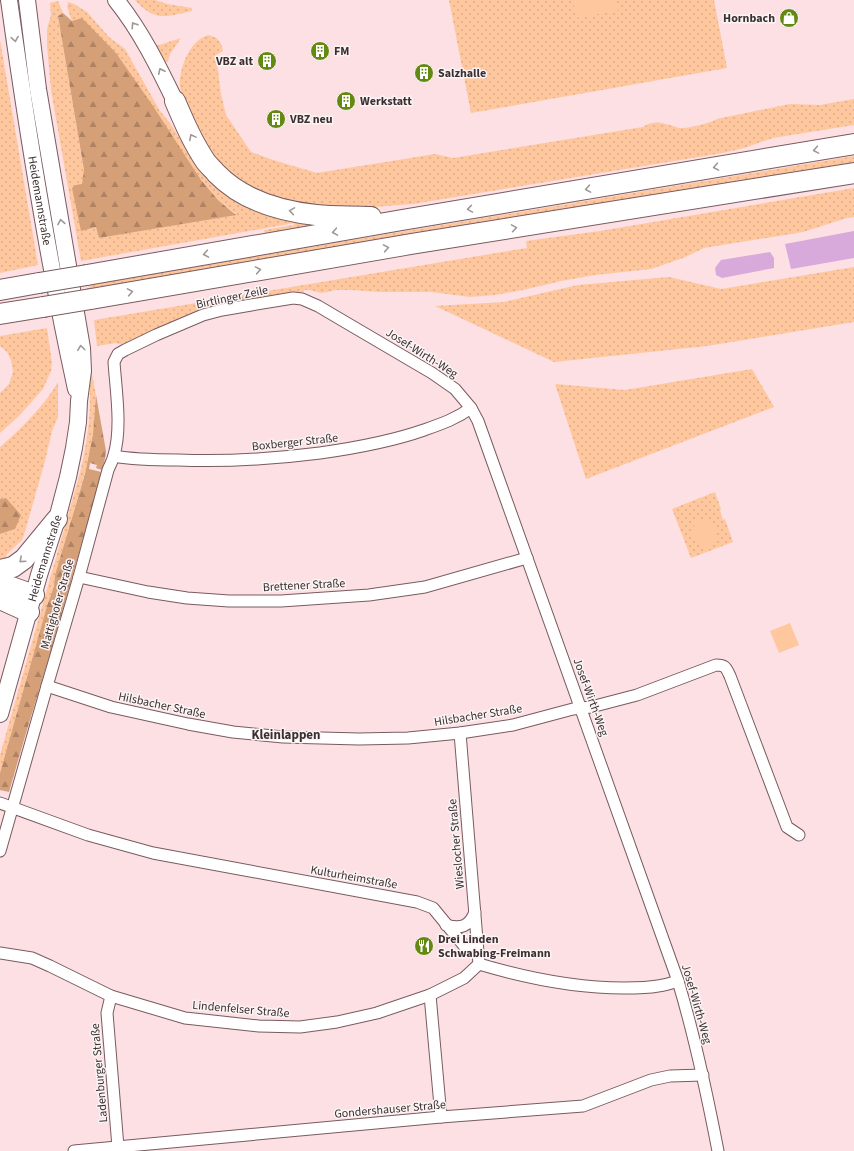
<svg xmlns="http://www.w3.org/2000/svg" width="854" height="1151" font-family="'Source Sans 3',sans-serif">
<defs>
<pattern id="grass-dots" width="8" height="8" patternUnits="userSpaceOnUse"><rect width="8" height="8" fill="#ffc79e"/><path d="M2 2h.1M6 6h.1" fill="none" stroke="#dbab89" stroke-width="1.8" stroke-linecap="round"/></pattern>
<pattern id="forest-firs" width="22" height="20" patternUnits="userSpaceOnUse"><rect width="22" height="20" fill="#d59f77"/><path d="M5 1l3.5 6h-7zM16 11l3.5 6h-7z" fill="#ae8262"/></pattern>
</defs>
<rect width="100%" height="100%" fill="#fce0e3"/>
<g fill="url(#grass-dots)">
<path d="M135,0H155L167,4L192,8V11C165,17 155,22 135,0Z"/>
<path d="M449,0H714L727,68L471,113Z"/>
<path d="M58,1L63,13L58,16L84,171L82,185H76L96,227L99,238L236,214L218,200L201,180L182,152L72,21L67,7L68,2L74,4L87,12L109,37L125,49L160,111L170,123L193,159L212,182L224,193L239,203L258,211L308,223V227L265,234L264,230L294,225V223L81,261L51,90L47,45V29L51,15L50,3Z"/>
<path d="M209,35C218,38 221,41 223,51L216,55L221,94L226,115L251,152L273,160L317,173L435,154L453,158L643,127C657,118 665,125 680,128C687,129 710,123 717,119L790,104L820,105L854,99V125L773,138L744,148L723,153L413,204L361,208L297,207L246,189L213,158L182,97C182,94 181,91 180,88C178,70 190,39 209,35Z"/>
<path d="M181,38L170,54L168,62L163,61L156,46Z"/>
<path d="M0,40L38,265L0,273Z"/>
<path d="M854,156V163L90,290L89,285L197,266Z"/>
<path d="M854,188V217L847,218L803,232L704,248L683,258L651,269L595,275L561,281L523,290L495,295L470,297L431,292H380L352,290H335L328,292L321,293L310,290H304L303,294L288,293L223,305L196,312L158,328L123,345L116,343L97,346L94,320L514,250L527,248L526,241L600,231Z"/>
<path d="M854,267V322L707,346L554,362L435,306L504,302L578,285L669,277L721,289Z"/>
<path d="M47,328L52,363L51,371L43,389L19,416L0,433V393L9,384L13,372L11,360L7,352L0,346V336Z"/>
<path d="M88,353L96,395L93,434L85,473L55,575L54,586L47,606L0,773V755L80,473C84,456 87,439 89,421C91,398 90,375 88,353Z"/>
<path d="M752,369L774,407L586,479L555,384L625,390Z"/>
<path d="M58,382V417L52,431L45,461L24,535L22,540L7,554L6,559L0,565V534L15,529L6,498L0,499V447C20,430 45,405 58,382Z"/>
<path d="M715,492L721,509L720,510L723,520L725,519L733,542L691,558L672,509Z"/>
</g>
<g fill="url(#forest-firs)">
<path d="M63,13L72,21L82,18L116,53L153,106L201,180L218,200L236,215L99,238L96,227L81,231L72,188L76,185L82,184L84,170L58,16Z"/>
<path d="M96,395L106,451L105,459L102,470L96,468L97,465L90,463L89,469L101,472L96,493L54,641L26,733L9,792L0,790V773L47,606L54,586L55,575L85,474L93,434Z"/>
<path d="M6,498L21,515L15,529L0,534V499Z"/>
</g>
<g fill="#ffc79e">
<path d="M573,0H617L619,10L576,18Z"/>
<path d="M698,519C715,518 724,540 707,548C694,541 687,532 698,519Z"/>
<path d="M790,623L799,645L779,653L770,631Z"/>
</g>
<g fill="#d7aadb">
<path d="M854,231V258L791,269L785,244Z"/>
<path d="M770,252L774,258V268L722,278L716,275L715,268L721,260Z"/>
</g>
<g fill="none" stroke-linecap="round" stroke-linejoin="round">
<defs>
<g id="street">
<path d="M114,456C135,460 157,460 178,460C225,462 273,459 320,453C355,448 390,442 424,430C441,424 456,419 471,408"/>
<path d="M79,577L148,592L187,598L229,601H281L369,595L425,587L527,558"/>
<path d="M47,686L111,707L188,724L233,732L283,737L359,739L408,738L460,733L513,725L573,709L591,707L637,695L716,665C726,665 726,668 730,676L787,827L799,835"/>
<path d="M460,733L478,952"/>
<path d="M0,803L88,835L153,853L417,902L433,908L466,948L478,952L479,964C526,978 575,988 624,988C635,988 647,988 658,986C665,985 672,983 678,981"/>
<path d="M0,851L47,686L79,577L108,470C110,465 113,460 114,455C122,428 116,391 114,362L118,354L125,350L156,335L203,315L222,310L251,305L293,298L302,299L318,306L340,319L432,373L455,389L471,408L478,421L678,981C695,1037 707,1094 718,1151"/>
<path d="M446,925C461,929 469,927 475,912"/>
<path d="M0,953L32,958L50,966L111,996L185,1018L259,1026L300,1027L337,1022L377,1013L430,995L464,978L479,964"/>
<path d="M430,995L441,1117"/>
<path d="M111,996L107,1013L118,1147"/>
<path d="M74,1151L441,1117L583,1106L651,1080L670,1076L703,1075"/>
</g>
<g id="secondary">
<path id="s1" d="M9,0C27,130 48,261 76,389"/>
<path d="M116,0C141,31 158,66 175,101"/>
<path id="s2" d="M0,714L39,575L57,519L68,477L74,448L78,422L79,401L83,371L82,348L38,89L27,0"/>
</g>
<g id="highway">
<path d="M175,101C184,122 193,143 206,162C209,166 213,169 216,173C242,200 279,211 316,215C334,217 353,216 371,217"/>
<path d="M87,275L402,220L854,144"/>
<path d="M0,290L39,283"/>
<path d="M91,299L411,244L854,173"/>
<path d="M0,314L43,307"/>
<path d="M0,570L13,567L24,559L57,519"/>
<path d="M0,583L34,595"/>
<path d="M0,599L29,612"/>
</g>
</defs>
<use href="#street" stroke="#795b5f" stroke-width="13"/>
<use href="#secondary" stroke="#795b5f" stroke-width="18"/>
<use href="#highway" stroke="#795b5f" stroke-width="22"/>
<use href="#street" stroke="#fff" stroke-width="11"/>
<use href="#secondary" stroke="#fff" stroke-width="16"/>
<use href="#highway" stroke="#fff" stroke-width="20"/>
<defs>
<g id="highway-bridge">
<path d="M39,283L87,275"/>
<path d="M43,307L91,299"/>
</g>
</defs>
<use href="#highway-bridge" stroke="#795b5f" stroke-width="22" stroke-linecap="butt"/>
<use href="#highway-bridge" stroke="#fff" stroke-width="20"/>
</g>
<defs><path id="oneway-chevron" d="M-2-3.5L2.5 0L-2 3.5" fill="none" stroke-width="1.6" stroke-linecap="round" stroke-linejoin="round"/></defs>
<g stroke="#9e9798">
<use href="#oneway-chevron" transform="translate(134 25) rotate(-123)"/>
<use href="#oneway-chevron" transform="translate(15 39) rotate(81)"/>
<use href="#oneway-chevron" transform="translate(161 71) rotate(-115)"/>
<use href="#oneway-chevron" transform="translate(192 137) rotate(-118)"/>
<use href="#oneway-chevron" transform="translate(816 150) rotate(170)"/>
<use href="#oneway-chevron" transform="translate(716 167) rotate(170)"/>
<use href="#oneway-chevron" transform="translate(588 189) rotate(170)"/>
<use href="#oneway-chevron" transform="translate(470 209) rotate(171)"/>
<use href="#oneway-chevron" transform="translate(292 211) rotate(-171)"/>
<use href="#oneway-chevron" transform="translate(61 222) rotate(-100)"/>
<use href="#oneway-chevron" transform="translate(514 228) rotate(-9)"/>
<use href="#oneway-chevron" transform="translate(335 232) rotate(170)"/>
<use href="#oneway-chevron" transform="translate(386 248) rotate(-10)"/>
<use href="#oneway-chevron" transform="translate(206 254) rotate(170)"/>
<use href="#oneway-chevron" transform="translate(258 270) rotate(-10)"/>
<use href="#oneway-chevron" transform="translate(130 292) rotate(-10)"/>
<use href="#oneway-chevron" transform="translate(81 348) rotate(-97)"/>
<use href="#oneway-chevron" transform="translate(22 560) rotate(138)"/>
</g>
<defs>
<symbol id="shop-disc" viewBox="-11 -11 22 22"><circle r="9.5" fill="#638913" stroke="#fbf4f4"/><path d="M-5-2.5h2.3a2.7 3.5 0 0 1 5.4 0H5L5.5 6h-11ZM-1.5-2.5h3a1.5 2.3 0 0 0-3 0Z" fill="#fff"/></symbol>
<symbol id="building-disc" viewBox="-11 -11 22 22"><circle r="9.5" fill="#638913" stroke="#fbf4f4"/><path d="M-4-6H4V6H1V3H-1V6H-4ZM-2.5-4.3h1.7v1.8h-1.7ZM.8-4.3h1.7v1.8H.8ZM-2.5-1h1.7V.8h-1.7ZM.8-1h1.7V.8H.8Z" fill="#fff"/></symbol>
<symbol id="restaurant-disc" viewBox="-11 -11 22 22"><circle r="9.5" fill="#638913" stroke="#fbf4f4"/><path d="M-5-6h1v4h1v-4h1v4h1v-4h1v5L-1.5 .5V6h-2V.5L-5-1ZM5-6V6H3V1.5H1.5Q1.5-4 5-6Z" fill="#fff"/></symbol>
</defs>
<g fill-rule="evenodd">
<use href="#shop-disc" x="778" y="7" width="22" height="22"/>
<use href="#building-disc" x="309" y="40" width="22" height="22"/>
<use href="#building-disc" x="256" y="50" width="22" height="22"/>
<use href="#building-disc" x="413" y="62" width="22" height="22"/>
<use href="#building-disc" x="335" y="90" width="22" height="22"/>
<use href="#building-disc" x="265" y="108" width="22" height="22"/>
<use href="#restaurant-disc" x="413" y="935" width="22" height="22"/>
</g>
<g text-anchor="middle" stroke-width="3" stroke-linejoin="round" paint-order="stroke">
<g font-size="12" font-weight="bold" fill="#3c2f31" stroke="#fbf4f4" text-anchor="start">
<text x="775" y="22" text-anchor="end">Hornbach</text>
<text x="334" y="55">FM</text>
<text x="253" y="65" text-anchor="end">VBZ alt</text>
<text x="438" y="77">Salzhalle</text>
<text x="360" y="105">Werkstatt</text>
<text x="290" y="123">VBZ neu</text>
<text x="438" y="943">Drei Linden<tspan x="438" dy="14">Schwabing-Freimann</tspan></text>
</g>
<g font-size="12" fill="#3c2f31" stroke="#fbf4f4">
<text dy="4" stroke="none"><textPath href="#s1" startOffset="203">Heidemannstraße</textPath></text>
<text transform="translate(232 297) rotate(-12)" y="4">Birtlinger Zeile</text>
<text transform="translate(422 353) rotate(32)" y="4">Josef-Wirth-Weg</text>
<text transform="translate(295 442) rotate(-6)" y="4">Boxberger Straße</text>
<text dy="4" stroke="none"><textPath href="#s2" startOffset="162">Heidemannstraße</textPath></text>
<text transform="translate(304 585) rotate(-3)" y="4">Brettener Straße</text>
<text transform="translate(57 604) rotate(-74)" y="4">Mattighofer Straße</text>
<text transform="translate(591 697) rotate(70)" y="4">Josef-Wirth-Weg</text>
<text transform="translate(162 705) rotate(12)" y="4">Hilsbacher Straße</text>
<text transform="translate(478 715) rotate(-9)" y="4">Hilsbacher Straße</text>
<text transform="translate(456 844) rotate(-95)" y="4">Wieslocher Straße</text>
<text transform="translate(354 877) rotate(10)" y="4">Kulturheimstraße</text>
<text transform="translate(697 1004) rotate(74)" y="4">Josef-Wirth-Weg</text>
<text transform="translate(241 1009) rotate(5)" y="4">Lindenfelser Straße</text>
<text transform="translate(99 1073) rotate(-95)" y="4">Ladenburger Straße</text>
<text transform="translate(390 1109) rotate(-5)" y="4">Gondershauser Straße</text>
</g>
<g font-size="13" font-weight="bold" fill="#3c2f31" stroke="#fbf4f4">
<text x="286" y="739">Kleinlappen</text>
</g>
</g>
</svg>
